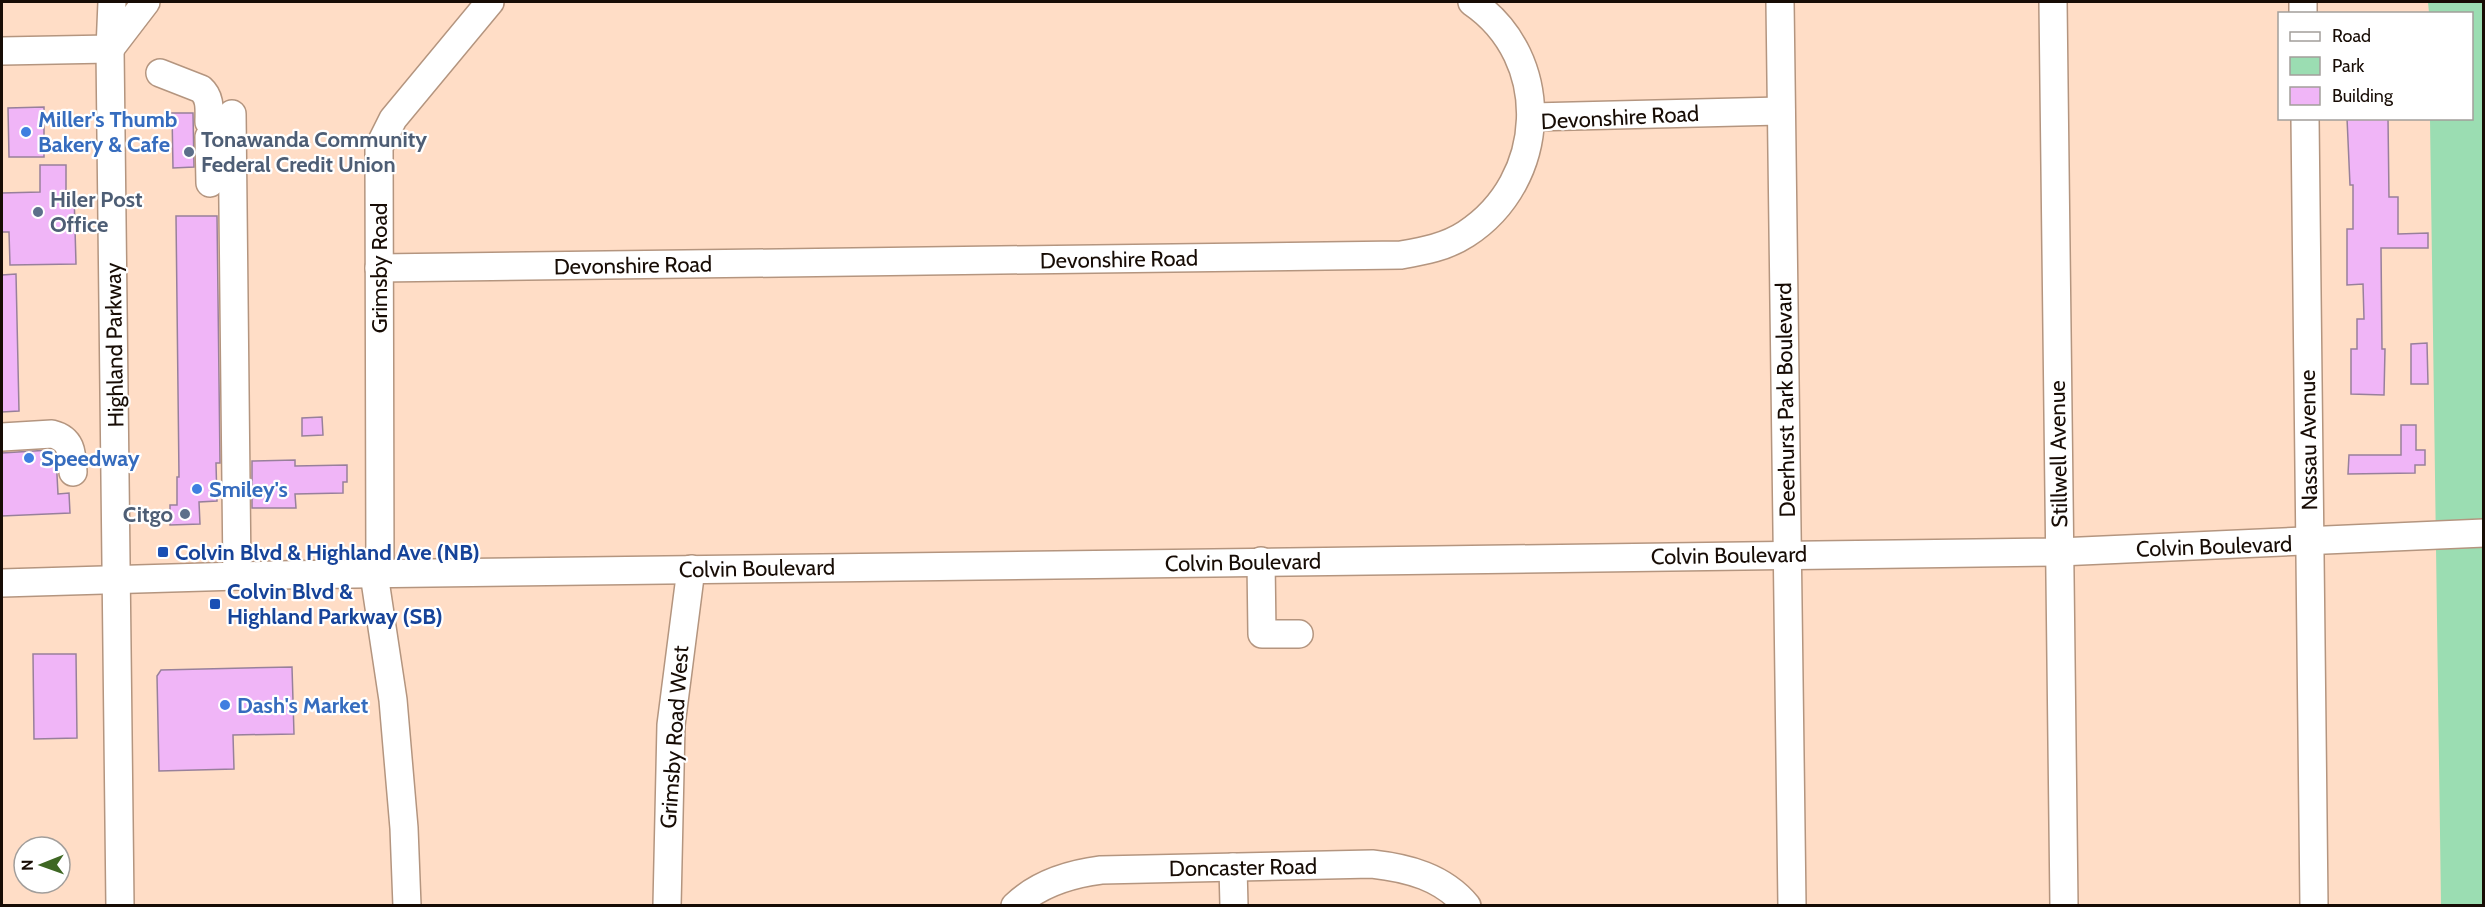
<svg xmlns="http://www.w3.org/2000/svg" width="2485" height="907" font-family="Cabin,sans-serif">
<rect width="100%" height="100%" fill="#ffddc6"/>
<path fill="#9bddb2" d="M2428,2H2483V905H2441L2430,119L2472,118V14L2429,13Z"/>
<g fill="#f0b5f7" stroke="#98809b" stroke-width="1.5">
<path d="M44,107V157H9L8,108Z"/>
<path d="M172,113H193L194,167L173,168Z"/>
<path d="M2347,118H2388L2389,197H2398V234L2428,233V248H2381L2382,349H2385L2384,395L2351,394V349H2357V319H2364L2363,284L2347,285V229H2353V185H2350Z"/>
<path d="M40,165H66V192H74L76,264L10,265L9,232H2V193L40,192Z"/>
<path d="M176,216H217L220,463H216L217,501L199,502L200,524L170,525V505H177V477H179Z"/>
<path d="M16,274L19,411L2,412V275Z"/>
<path d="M2427,343L2428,384H2411V344Z"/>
<path d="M322,417L323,435L302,436V418Z"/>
<path d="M2401,425H2416V450H2425V465H2415V473L2348,474L2349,455H2401Z"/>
<path d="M50,450L56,456L58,494L69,493L70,513L2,516V453Z"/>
<path d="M295,460V466L347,465V482H343V493L295,494L296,508H252V461Z"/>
<path d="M33,654H76L77,738L34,739Z"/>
<path d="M292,667L294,734L233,735L234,769L159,771L157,676L161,670Z"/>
</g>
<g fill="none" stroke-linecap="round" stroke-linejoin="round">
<defs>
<g id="minor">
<path d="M112,2L110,49L120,906"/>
<path d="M1780,2L1792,906"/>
<path d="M2053,2L2064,906"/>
<path d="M2303,2V14"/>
<path d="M110,49L146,2"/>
<path d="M2,51L110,49"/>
<path d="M160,73L201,89C211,98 209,110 209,122"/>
<path d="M232,114L237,576"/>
<path d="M1532,117L1781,111"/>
<path d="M2305,118L2314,906"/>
<path d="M209,137L210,183"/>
<path d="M379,268L1401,255C1424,251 1446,247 1466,234C1548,181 1554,58 1472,2"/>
<path d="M2,437L52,434C72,439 72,453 73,472"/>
<path d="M1261,561L1262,634H1299"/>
<path d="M374,574L393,700L404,828L407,906"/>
<path d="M380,574L379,147L393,119L490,2"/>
<path d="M2,583L276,575L2059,552L2484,533"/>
<path d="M1233,867L1234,906"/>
<path d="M667,906L671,725L691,569"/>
<path d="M1015,906C1039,883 1070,874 1101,870L1372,864C1408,868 1443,877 1467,906"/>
</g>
</defs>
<use href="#minor" stroke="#b4957f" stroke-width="30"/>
<use href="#minor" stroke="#fff" stroke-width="27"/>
</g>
<g fill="#3f7fe0" stroke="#fff" stroke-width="2">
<circle cx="26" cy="132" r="6"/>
<circle cx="29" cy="458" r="6"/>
<circle cx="197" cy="489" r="6"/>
<circle cx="225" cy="705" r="6"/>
</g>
<g fill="#5c6f8a" stroke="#fff" stroke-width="2">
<circle cx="189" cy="152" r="6"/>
<circle cx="38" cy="212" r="6"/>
<circle cx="185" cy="514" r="6"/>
</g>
<g fill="#1a4fb4" stroke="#fff" stroke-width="2">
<rect x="157" y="546" width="12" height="12" rx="3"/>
<rect x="209" y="598" width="12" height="12" rx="3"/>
</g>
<g text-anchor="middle" stroke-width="4.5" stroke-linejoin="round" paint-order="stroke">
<g font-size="22" fill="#170c05" stroke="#fff">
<text transform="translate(1620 117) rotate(-3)" y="8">Devonshire Road</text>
<text transform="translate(1119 259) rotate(-1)" y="8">Devonshire Road</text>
<text transform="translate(633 265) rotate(-1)" y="8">Devonshire Road</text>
<text transform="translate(379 268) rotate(-90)" y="8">Grimsby Road</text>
<text transform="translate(114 345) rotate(-91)" y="8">Highland Parkway</text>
<text transform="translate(1785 400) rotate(-91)" y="8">Deerhurst Park Boulevard</text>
<text transform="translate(2308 440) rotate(-91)" y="8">Nassau Avenue</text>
<text transform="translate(2058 454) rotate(-91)" y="8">Stillwell Avenue</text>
<text transform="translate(2214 546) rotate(-2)" y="8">Colvin Boulevard</text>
<text transform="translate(1729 555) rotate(-1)" y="8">Colvin Boulevard</text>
<text transform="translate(1243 562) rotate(-1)" y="8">Colvin Boulevard</text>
<text transform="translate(757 568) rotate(-1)" y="8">Colvin Boulevard</text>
<text transform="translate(674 737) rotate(-86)" y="8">Grimsby Road West</text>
<text transform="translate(1243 867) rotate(-1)" y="8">Doncaster Road</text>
</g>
<g font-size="22" font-weight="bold" fill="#366cbe" stroke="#fff" text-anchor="start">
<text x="38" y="127">Miller's Thumb<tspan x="38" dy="25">Bakery &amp; Cafe</tspan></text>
<text x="41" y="466">Speedway</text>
<text x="209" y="497">Smiley's</text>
<text x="237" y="713">Dash's Market</text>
</g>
<g font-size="22" font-weight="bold" fill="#4e5e75" stroke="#fff" text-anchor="start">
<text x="201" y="147">Tonawanda Community<tspan x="201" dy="25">Federal Credit Union</tspan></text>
<text x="50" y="207">Hiler Post<tspan x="50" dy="25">Office</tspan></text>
<text x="173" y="522" text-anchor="end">Citgo</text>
</g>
<g font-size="22" font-weight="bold" fill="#164399" stroke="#fff" text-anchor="start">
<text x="175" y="560">Colvin Blvd &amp; Highland Ave (NB)</text>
<text x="227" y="599">Colvin Blvd &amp;<tspan x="227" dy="25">Highland Parkway (SB)</tspan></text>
</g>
</g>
<rect width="2485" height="907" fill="none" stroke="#170c05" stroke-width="6"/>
<rect x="2278" y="12" width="195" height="108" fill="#ffffff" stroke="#a29e9b" stroke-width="1.5"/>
<rect x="2290" y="32" width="30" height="9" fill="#ffffff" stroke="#a29e9b" stroke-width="1.5"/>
<text x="2332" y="42" font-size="18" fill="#170c05">Road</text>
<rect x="2290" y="57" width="30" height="18" fill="#9bddb2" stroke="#a29e9b" stroke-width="1.5"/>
<text x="2332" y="72" font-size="18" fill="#170c05">Park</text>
<rect x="2290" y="87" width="30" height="18" fill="#f0b5f7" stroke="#a29e9b" stroke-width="1.5"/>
<text x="2332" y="102" font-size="18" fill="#170c05">Building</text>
<g transform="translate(42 865) rotate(269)"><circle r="28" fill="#ffffff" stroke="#a29e9b" stroke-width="1.5"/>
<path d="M0-4.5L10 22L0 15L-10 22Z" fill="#3e6723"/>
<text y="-9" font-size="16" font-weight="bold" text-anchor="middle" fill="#170c05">N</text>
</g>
</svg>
